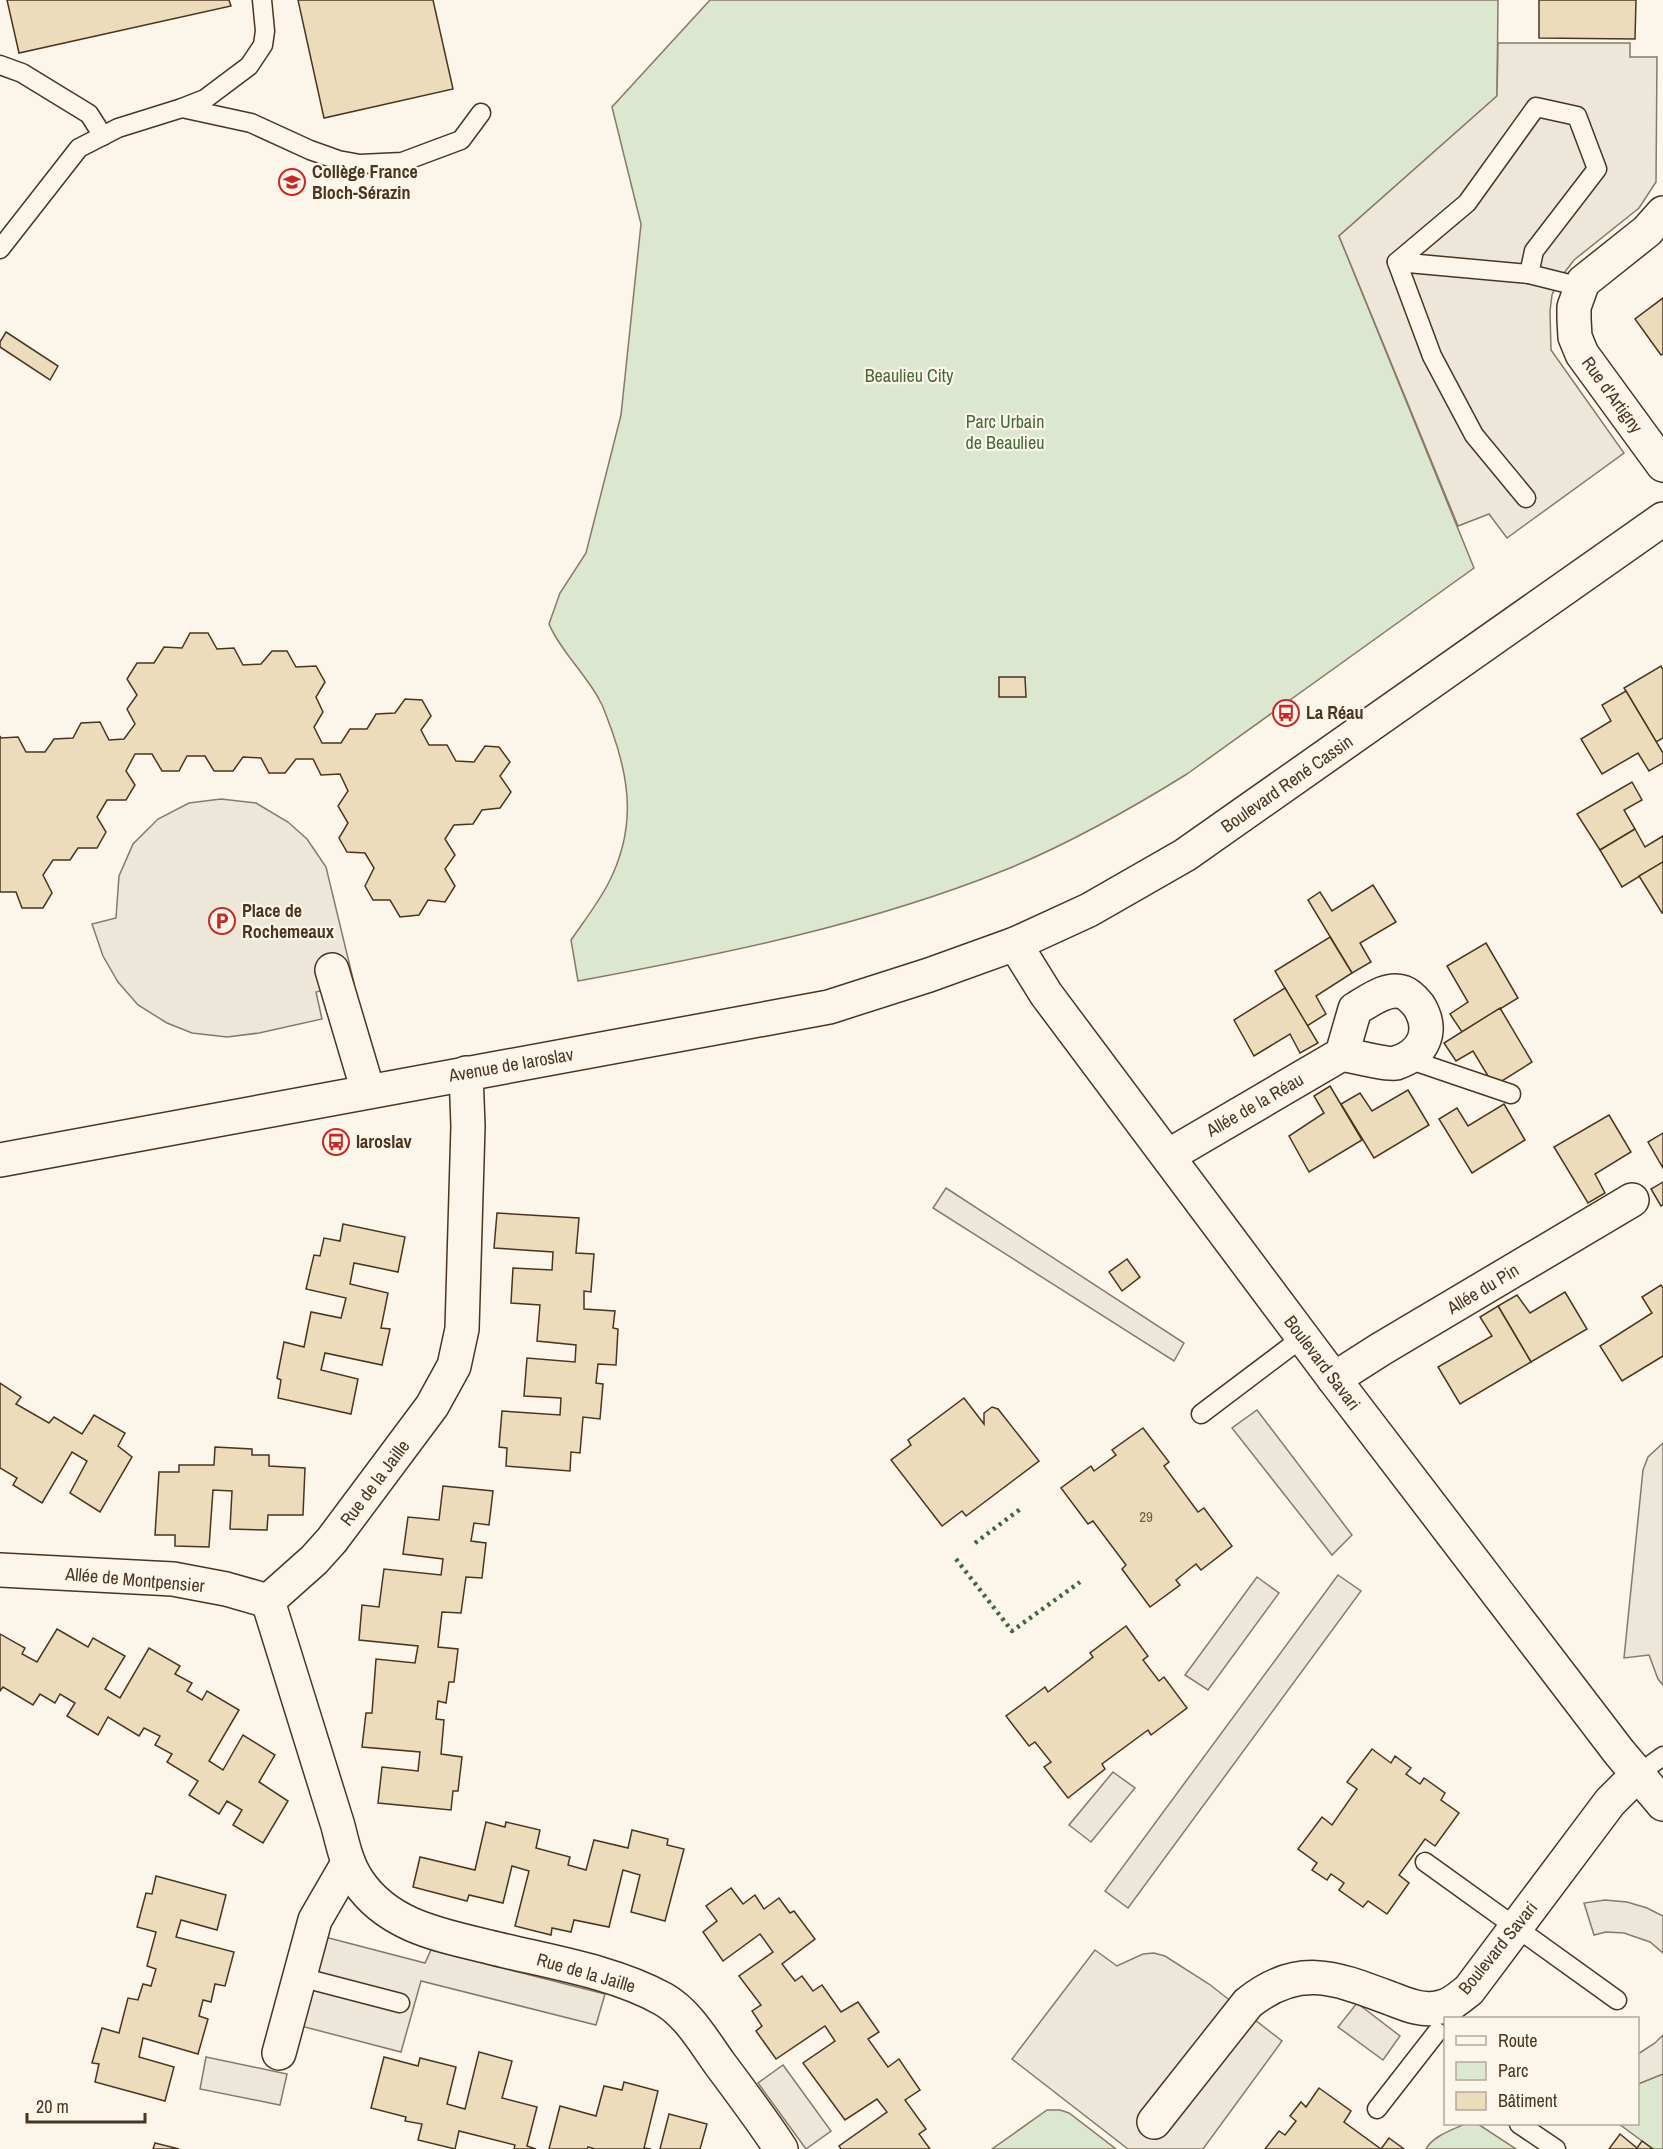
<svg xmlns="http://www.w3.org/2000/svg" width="1663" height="2149" font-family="'Archivo Narrow',sans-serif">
<rect width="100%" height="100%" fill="#fbf6e9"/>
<g fill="#dce7d0" stroke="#887966" stroke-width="1.5">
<path d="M710,0H1498L1497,96L1339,236L1474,568L1187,774C1129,810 1069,844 1005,870C868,925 723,954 578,981L571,940C584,921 599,902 609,882C635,830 631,784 612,731C608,721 605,710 600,701C586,674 561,652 549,624L560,593L586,553L621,415L641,224L612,107Z"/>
<path d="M1663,2074V2149H1653L1619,2124H1638V2084Z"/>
<path d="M1047,2110H1060L1069,2113L1116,2149H992Z"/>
<path d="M1465,2124H1478L1516,2149H1426C1433,2136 1452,2130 1465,2124Z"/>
</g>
<g fill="#ede7d9" stroke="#887966" stroke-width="1.5">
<path d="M1498,43H1630V57H1657L1656,182L1639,208L1574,260L1558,281L1552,295L1550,311L1551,350L1624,453L1507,538L1489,514L1458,526L1339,236L1497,96Z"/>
<path d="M221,799L256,803L288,822L307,839L326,867L354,983L316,992L322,1019L259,1033L227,1037L192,1033L167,1023L138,1005L118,982L103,956L92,924L116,918L119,876L133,844L158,819L189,803Z"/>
<path d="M946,1188L1184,1343L1174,1361L933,1208Z"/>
<path d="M1257,1410L1352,1535L1332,1555L1232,1428Z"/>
<path d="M1663,1443V1685L1658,1679L1649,1655L1624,1658L1643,1470L1648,1457Z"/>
<path d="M1338,1575L1361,1591L1128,1908L1105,1891Z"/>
<path d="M1257,1577L1279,1593L1208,1690L1185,1675Z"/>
<path d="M1113,1772L1135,1788L1091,1842L1069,1825Z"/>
<path d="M1605,1900L1627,1902L1647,1908L1663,1916V1953L1650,1942L1624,1933L1606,1932L1594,1935L1584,1903Z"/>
<path d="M325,1937L425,1963L431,1950L605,1994L596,2025L421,1981L401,2052L301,2026Z"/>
<path d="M1095,1950L1117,1966L1143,1954L1154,1953L1165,1956L1209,1984L1282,2041L1203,2149H1128L1012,2059Z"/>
<path d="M1357,2003L1400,2036L1383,2060L1338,2027Z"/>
<path d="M1663,2035V2074L1638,2084V2054L1655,2043Z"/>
<path d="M206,2057L287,2074L280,2105L200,2089Z"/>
<path d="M783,2065L831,2131L806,2149L758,2083Z"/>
</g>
<g fill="#ecdcbc" stroke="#4a3520" stroke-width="1.5">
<path d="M7,0H229L231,6L19,53Z"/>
<path d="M298,0H433L453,89L324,118Z"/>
<path d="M1539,0H1636L1635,39L1539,38Z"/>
<path d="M1663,298V354L1661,355L1635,319Z"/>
<path d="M6,332L58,366L50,380L0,347V342Z"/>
<path d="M190,633H208L217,649L234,648L243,665L261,664L272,651H287L296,667L316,666L325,682L316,697L323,712L314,727L322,743H341L350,729H367L376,714L395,713L405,699L422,700L431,716L421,730L429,745H447L456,761L474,762L485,746L499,747L510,762L500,776L511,792L500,808L482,810L473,824L454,825L445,839L455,855L445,869L455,886L445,902L428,900L419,915L400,917L390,900H373L365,886L374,868L365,853L347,852L339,838L348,823L338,806L348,791L340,774L321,775L313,759H296L285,773H269L261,758L243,757L233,771H214L205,756H187L179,771H162L152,754H135L126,771L135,785L126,800H107L97,817L106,832L97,848H78L70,860H53L43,875L52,893L43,908H22L16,892H0V736L1,738L18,737L26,752H45L54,739L73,738L81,723L100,722L109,740L124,739L135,724L127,709L137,695L127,679L137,663H154L164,647L182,648Z"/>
<path d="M1661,666L1663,670V738L1656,742L1624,688Z"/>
<path d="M999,677H1025L1026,697H999Z"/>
<path d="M1626,691L1663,753V763L1649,771L1638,753L1602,774L1581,739L1611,721L1602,705Z"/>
<path d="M1632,782L1642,800L1624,810L1635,829L1600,850L1577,814Z"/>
<path d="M1635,829L1645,847L1663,836V862L1622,887L1600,850Z"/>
<path d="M1663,862V913H1662L1639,876Z"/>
<path d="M1373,885L1396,922L1360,943L1371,962L1352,973L1308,900L1320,892L1332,911Z"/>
<path d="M1330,937L1352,973L1316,996L1326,1014L1307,1026L1275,971Z"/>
<path d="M1486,943L1518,998L1462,1032L1450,1014L1468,1002L1447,966Z"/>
<path d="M1285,988L1318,1043L1300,1053L1290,1034L1254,1056L1234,1020Z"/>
<path d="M1500,1008L1532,1062L1494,1086L1473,1051L1456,1061L1444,1043Z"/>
<path d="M1330,1086L1362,1140L1309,1172L1289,1136L1324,1113L1314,1096Z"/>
<path d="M1408,1090L1429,1125L1374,1158L1341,1104L1360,1093L1372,1111Z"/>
<path d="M1504,1104L1525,1140L1472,1173L1439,1119L1457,1108L1468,1126Z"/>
<path d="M1609,1115L1631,1152L1595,1174L1605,1193L1588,1203L1554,1147Z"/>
<path d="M1663,1133V1168L1648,1142Z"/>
<path d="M1663,1182V1205L1661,1206L1651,1189Z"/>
<path d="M497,1213L579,1218L576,1253L594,1254L591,1292L584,1291V1309L615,1311L613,1328L618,1329L616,1365L598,1364L596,1383L603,1384L600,1419L583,1417L580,1453L571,1452L570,1471L506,1466L507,1448L499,1447L502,1411L560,1415L561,1398L524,1396L527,1358L575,1362L576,1345L537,1341L540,1305L511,1303L513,1268L552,1270L553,1252L494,1248Z"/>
<path d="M343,1224L405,1237L398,1272L354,1263L350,1284L388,1293L381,1328L390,1329L382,1365L325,1353L321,1370L358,1379L351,1414L278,1398L281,1380L277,1378L284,1342L304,1347L311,1312L341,1318L346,1298L306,1289L314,1255L320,1256L324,1238L340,1241Z"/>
<path d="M1127,1259L1140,1277L1122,1291L1109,1272Z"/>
<path d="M1661,1285L1663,1288V1356L1622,1381L1600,1346L1652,1313L1642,1297Z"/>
<path d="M1565,1292L1587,1329L1531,1362L1498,1306L1517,1295L1530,1313Z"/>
<path d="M1498,1306L1531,1362L1460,1404L1438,1367L1492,1336L1480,1317Z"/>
<path d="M0,1383L21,1397L16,1404L49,1423L54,1417L82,1434L94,1415L125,1433L118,1446L132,1457L100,1512L70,1493L87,1461L72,1452L42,1503L13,1485L17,1478L0,1468Z"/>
<path d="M964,1398L984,1424V1413L992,1407L998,1409L1039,1461L966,1516L962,1511L942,1526L891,1460L911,1445L908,1440Z"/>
<path d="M1143,1428L1169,1462L1164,1466L1198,1512L1204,1508L1232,1546L1201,1570L1196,1564L1176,1580L1180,1585L1150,1607L1122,1569L1126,1565L1093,1521L1088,1524L1061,1488L1091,1466L1094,1471L1116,1455L1112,1450Z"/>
<path d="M215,1447L252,1449V1455H269V1466L305,1468L303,1515H268L267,1530L230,1529L232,1491L213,1490L209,1547L175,1546V1535H155L159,1472H179V1465H214Z"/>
<path d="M443,1486L493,1491L489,1525L474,1523L471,1541L486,1543L482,1578L466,1577L461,1613L442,1612L438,1647L458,1649L454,1682H449L446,1703L438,1701L436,1719L444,1720L441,1754L462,1757L458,1791H453L451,1810L378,1803L382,1767L418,1771L420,1752L362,1747L366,1713H372L376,1659L415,1663L418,1646L359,1640L362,1605L379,1607L384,1569L441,1575L443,1559L403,1554L408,1517L439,1520Z"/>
<path d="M1126,1626L1148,1656L1143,1660L1159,1681L1164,1677L1187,1708L1151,1735L1148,1730L1102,1764L1105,1769L1068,1798L1044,1767L1051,1762L1035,1742L1029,1746L1006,1716L1045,1687L1048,1692L1093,1657L1090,1653Z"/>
<path d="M57,1629L88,1647L93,1638L125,1656L105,1689L120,1698L149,1648L180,1666L175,1674L192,1683L187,1691L202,1700L207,1691L239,1710L209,1761L223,1770L243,1735L275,1755L259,1782L288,1801L263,1843L233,1825L242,1810L227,1801L219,1814L189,1795L198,1781L167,1762L172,1754L155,1745L160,1736L144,1728L139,1736L108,1717L98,1735L67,1716L75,1703L60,1694L55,1703L40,1694L33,1705L3,1687L0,1691V1634L25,1648L22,1654L37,1662Z"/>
<path d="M1372,1749L1391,1763L1395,1756L1411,1768L1406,1774L1420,1784L1424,1778L1445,1793L1441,1800L1459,1813L1435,1846L1425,1839L1399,1875L1409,1883L1387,1914L1368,1901L1363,1907L1339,1890L1344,1883L1331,1874L1327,1880L1312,1870L1317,1863L1298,1849L1322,1817L1332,1825L1357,1789L1347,1782Z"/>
<path d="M486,1822L505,1827L506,1822L540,1830L536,1848L570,1857L568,1865L586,1870L594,1840L628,1848L632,1830L668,1839L667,1845L684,1849L665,1921L631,1912L640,1875L623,1870L609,1927L574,1920L571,1932L552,1928L551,1935L515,1926L529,1871L512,1866L503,1903L469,1895L467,1901L413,1887L420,1857L475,1870Z"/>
<path d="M156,1876L226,1895L217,1930L181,1920L176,1937L234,1952L225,1986L215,1984L211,2002L203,2000L199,2016L208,2019L198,2054L143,2038L139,2057L174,2067L165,2101L95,2082L99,2064L92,2063L102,2028L119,2033L128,1998L138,2000L143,1984L151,1986L156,1969L147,1966L156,1932L137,1927L146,1893L152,1894Z"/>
<path d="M731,1888L743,1904L755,1895L764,1909L779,1898L790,1913L794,1911L815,1939L782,1964L795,1981L802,1976L813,1991L822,1985L841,2012L858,2002L879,2032L868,2039L888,2067L899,2059L920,2090L905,2100L926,2129L919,2134L930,2149H841L839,2146L887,2112L877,2099L845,2120L803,2063L835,2041L825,2026L776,2059L756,2031L762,2026L752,2011L761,2005L739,1976L773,1952L760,1934L723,1961L703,1932L717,1921L706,1906Z"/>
<path d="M479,2052L512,2061L502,2098L537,2107L527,2146L536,2149H514L515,2145L459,2131L455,2149L418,2140L422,2124L405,2121L406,2117L371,2108L384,2057L418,2066L420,2058L456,2067L447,2104L465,2109Z"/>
<path d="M624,2082L658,2091L644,2148L651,2149H595L588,2147L587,2149H549L560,2106L596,2116L604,2086L622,2090Z"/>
<path d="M1319,2088L1351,2111L1344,2122L1381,2149L1389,2138L1404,2149H1265L1279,2131L1285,2135L1296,2121L1290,2116L1301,2102L1306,2107Z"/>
<path d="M669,2114L707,2124L700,2149H660Z"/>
<path d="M1620,2134L1637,2148L1642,2141L1653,2149H1609Z"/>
<path d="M155,2143L179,2149H153Z"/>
</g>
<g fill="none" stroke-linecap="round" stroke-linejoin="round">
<defs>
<g id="lane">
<path d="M0,65L22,73L89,114L103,136"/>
<path d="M182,108L251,123L310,150L338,160L360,164L402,162L461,140L481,113"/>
<path d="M0,249L79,148L118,128L182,108L205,99L249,66L263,45L265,31L262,0"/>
<path d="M1397,262L1529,274"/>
<path d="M1526,498L1474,435L1432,356L1397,262L1467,203L1536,107L1577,116L1597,169L1534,251L1529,274L1581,287"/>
<path d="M1405,1058L1511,1094"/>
<path d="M1201,1414L1303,1337"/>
<path d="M1638,1774L1663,1756"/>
<path d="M1425,1862L1617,2000"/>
<path d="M300,1977L400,2003"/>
<path d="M1377,2109L1437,2032"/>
<path d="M1519,2124L1556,2149"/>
</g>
<g id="street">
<path d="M1663,213L1647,231L1583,282L1574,307V319L1575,337L1582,354L1663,465"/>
<path d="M332,970L368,1091"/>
<path d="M466,1073L468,1126L462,1329L454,1366L432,1406L332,1540L314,1560L268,1601L338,1826C343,1846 347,1865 358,1881C388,1926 440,1935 489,1947C545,1961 613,1971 663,1999C688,2013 704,2042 720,2064C741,2092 762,2120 781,2149"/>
<path d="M1168,1156L1342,1054C1352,1056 1388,1065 1396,1063C1424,1054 1434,1031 1419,1006C1415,1001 1408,993 1402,992C1386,987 1368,1002 1355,1009L1342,1054"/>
<path d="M1334,1379L1381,1349L1632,1200"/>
<path d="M0,1570L173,1579L226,1589L268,1601"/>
<path d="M279,2053L315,1920L348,1863"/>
<path d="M1154,2122L1248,2003C1299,1962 1336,1978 1392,1999C1407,2005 1424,2012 1441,2007C1452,2005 1461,1996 1469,1990L1610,1802L1638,1774"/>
</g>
<g id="secondary">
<path d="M1015,944L1046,994L1334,1379L1619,1752L1663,1804"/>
<path d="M0,1160L829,1007L929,975L1015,944L1089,910L1185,855L1663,519"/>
</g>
</defs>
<use href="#lane" stroke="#4a3520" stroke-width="21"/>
<use href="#street" stroke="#4a3520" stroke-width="36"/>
<use href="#secondary" stroke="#4a3520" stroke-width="36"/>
<use href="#lane" stroke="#fbf6e9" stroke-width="18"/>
<use href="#street" stroke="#fbf6e9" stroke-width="33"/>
<use href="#secondary" stroke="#fbf6e9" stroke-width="33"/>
<g stroke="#436837" stroke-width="4.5" stroke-dasharray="3 4.5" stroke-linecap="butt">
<path d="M975,1543L1023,1507"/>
<path d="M956,1559L1012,1631L1080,1582"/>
</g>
</g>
<defs>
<symbol id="school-ring" viewBox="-11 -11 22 22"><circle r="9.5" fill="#fbf6e9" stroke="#c62828" stroke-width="1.5"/><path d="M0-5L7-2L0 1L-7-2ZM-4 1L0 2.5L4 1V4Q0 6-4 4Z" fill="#c62828"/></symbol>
<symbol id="bus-ring" viewBox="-11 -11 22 22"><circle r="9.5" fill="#fbf6e9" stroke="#c62828" stroke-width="1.5"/><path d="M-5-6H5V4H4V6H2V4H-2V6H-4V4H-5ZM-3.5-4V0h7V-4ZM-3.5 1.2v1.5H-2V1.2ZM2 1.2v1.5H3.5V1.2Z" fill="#c62828"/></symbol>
<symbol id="parking-ring" viewBox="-11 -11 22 22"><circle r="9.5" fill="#fbf6e9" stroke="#c62828" stroke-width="1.5"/><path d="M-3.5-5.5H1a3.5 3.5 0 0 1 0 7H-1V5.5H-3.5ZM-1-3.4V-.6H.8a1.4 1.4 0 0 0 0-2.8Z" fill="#c62828"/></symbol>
</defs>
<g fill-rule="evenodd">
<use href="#school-ring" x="277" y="167" width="30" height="30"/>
<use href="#bus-ring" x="1271" y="698" width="30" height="30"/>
<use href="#parking-ring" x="207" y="906" width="30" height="30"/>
<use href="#bus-ring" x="321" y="1127" width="30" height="30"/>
</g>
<g text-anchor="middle" stroke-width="4.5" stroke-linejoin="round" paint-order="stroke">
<g font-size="15" fill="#725f47">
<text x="1146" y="1522">29</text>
</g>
<g font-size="18" font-weight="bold" fill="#4a3520" stroke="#fbf6e9" text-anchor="start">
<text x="312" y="178">Collège France<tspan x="312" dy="21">Bloch-Sérazin</tspan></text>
<text x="1306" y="719">La Réau</text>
<text x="242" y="917">Place de<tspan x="242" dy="21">Rochemeaux</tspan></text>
<text x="356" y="1148">Iaroslav</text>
</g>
<g font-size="18" fill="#436837" stroke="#fbf6e9">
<text x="909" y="382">Beaulieu City</text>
<text x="1005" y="428">Parc Urbain<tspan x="1005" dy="21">de Beaulieu</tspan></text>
</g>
<g font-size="18" fill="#4a3520" stroke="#fbf6e9">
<text transform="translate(1612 395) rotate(54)" y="6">Rue d'Artigny</text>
<text transform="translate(1287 784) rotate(-35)" y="6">Boulevard René Cassin</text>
<text transform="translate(511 1065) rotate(-10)" y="6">Avenue de Iaroslav</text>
<text transform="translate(1255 1105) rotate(-30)" y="6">Allée de la Réau</text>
<text transform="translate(1483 1289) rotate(-31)" y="6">Allée du Pin</text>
<text transform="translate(1322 1363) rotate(53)" y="6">Boulevard Savari</text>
<text transform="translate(375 1483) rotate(-53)" y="6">Rue de la Jaille</text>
<text transform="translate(135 1580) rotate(5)" y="6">Allée de Montpensier</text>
<text transform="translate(1498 1948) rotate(-51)" y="6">Boulevard Savari</text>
<text transform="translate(586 1973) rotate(16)" y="6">Rue de la Jaille</text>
</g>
</g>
<rect x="1444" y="2017" width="195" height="108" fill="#fbf6e9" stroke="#b4a999" stroke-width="1.5"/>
<rect x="1456" y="2036" width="30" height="9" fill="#fbf6e9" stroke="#b4a999" stroke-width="1.5"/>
<text x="1498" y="2047" font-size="18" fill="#4a3520">Route</text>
<rect x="1456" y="2062" width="30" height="18" fill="#dce7d0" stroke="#b4a999" stroke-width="1.5"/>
<text x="1498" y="2077" font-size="18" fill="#4a3520">Parc</text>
<rect x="1456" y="2092" width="30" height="18" fill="#ecdcbc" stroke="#b4a999" stroke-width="1.5"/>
<text x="1498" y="2107" font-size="18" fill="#4a3520">Bâtiment</text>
<path d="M27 2113v9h118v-9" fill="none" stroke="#4a3520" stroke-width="3"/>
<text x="36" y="2113" font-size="18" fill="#4a3520" stroke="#fbf6e9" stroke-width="4.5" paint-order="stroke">20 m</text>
</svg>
